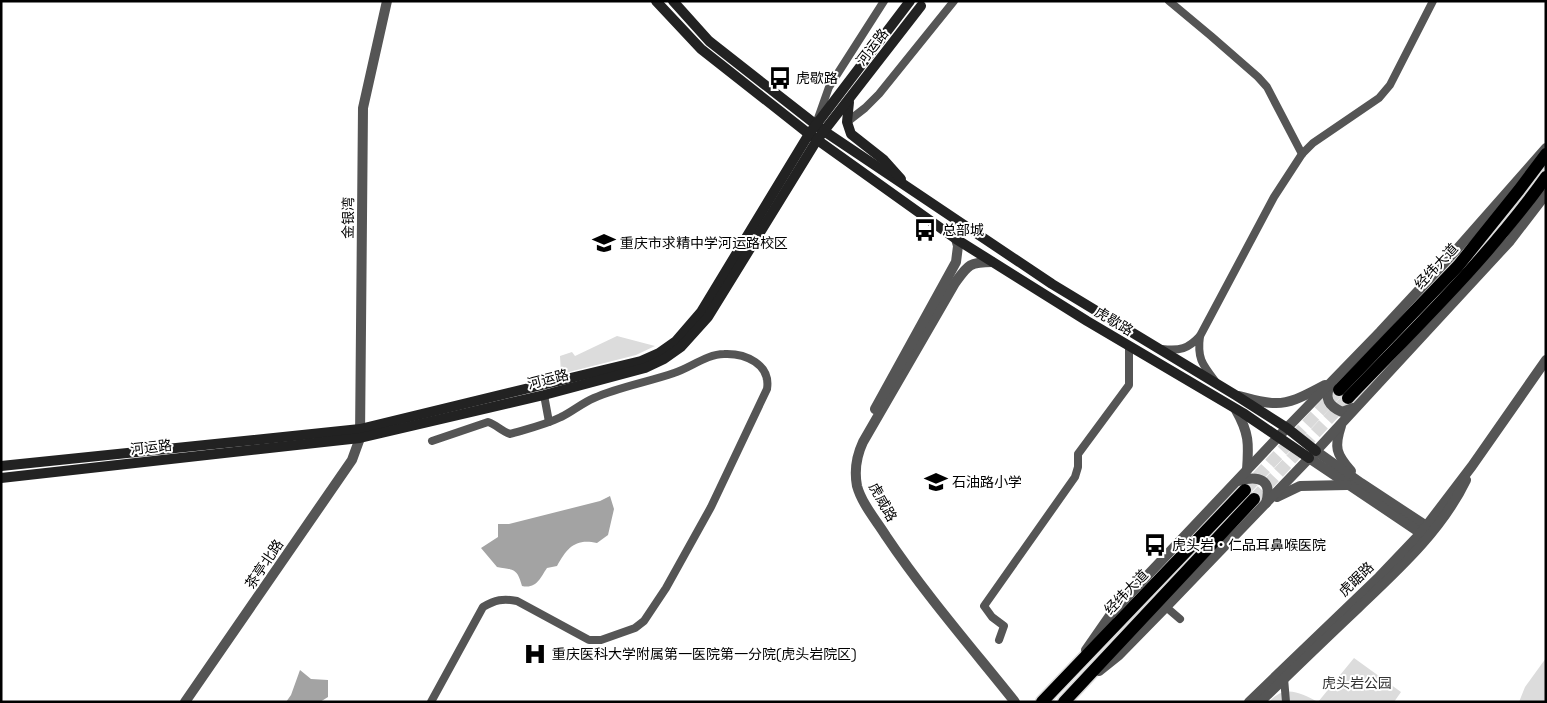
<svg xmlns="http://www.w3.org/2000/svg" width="1547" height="703" font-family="'Space Grotesk','Noto Sans SC',sans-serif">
<rect width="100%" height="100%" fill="#fff"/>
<g fill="#dcdcdc">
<path d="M617,336L655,346L636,355L561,374L560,356L572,352L575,356Z"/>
<path d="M1354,658L1401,692L1394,702H1269C1285,684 1300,693 1318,702Z"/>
<path d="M1546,658V702H1519L1525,687Z"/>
</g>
<g fill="#a3a3a3">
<path d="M610,496L614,509L608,535L597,543C575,538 567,548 557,566L547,568C540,578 537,589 522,586C517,568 514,570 497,567L481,548L498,537V524H509L600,501Z"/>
<path d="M300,670L311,679L328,680V697L320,702H286L291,695Z"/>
</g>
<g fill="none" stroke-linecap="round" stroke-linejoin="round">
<g stroke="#d9d9d9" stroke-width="12" stroke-dasharray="12 6" stroke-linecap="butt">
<path d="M1245,490L1339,390"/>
<path d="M1254,499L1348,398"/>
</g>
<defs>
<g id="primary">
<path d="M1339,390L1458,266L1519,190L1546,154"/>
<path d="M1348,398C1416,327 1489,257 1546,177"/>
<path d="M1042,702L1245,490"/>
<path d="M1064,702L1254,499"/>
</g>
</defs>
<use href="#primary" stroke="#dbdbdb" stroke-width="15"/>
<g stroke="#555" stroke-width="8">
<path d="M1169,1L1211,36L1258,77L1267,87L1302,154"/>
<path d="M817,121L829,87L884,1"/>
<path d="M847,122L865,108L879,94L954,1"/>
<path d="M1200,336L1274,197L1302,154L1313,143L1379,98L1390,85L1433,1"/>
<path d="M1162,349C1180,351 1188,349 1200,336C1197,358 1202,364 1215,381"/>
<path d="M544,395L549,422"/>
<path d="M1166,607L1180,619"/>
<path d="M999,640L1004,626L992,617L984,606L1075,477L1078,467V454L1129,385V346"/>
<path d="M1284,678L1286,702"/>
<path d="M431,702L483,607C495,600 503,598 517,601L589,640H601L635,628L644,621L666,588L711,507L767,389C771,364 745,353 724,354C707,354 690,368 674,373C648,382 619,387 594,398C582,403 572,412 561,417C545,425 527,429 510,434C501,431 497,425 488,422L432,441"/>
</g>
<g stroke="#555" stroke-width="10">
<path d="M992,262C969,262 968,265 955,283L863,442C856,457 854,470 857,486C862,504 876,520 886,536C925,594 971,647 1015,702"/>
<path d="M1331,384C1323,398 1329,406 1342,412L1353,408"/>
<path d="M1239,396C1250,399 1262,403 1274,403C1292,404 1309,393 1325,385"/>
<path d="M875,409L956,262L958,246L956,239"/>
<path d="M1236,410C1249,433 1249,443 1247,470"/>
<path d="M1341,426C1334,447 1336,454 1351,471"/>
<path d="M1316,451L1361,483L1431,529"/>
<path d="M1309,458L1425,536"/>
<path d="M1238,481C1258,475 1273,479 1266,503"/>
<path d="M1277,497L1300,486L1347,485"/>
<path d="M1086,650L1111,614L1279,436L1380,332L1457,249L1546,148"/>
<path d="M1099,671L1119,655L1166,607L1316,451L1510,241L1546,194"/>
<path d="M185,702L352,460L360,438L363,108L387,1"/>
<path d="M1249,702L1379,577L1421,533L1472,466L1546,360"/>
<path d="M1260,702C1293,670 1326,638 1359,607C1399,569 1442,530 1466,480"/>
</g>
<g stroke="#222" stroke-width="10">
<path d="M656,1L701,49L809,134L956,239L1087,321L1243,413L1309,458"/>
<path d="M673,1L709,41L824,131L1052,284L1237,396L1287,428L1316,451"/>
<path d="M849,102L847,122L851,134L884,160L901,179"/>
<path d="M1,466L360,429L641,361L659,353L676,341L701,312L809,134L910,1"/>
<path d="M1,478L360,438L544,395L645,368L664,359L681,347L708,317L817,140L921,6"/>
</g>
<use href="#primary" stroke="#000" stroke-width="12"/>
</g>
<defs>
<symbol id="bus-bare" viewBox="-9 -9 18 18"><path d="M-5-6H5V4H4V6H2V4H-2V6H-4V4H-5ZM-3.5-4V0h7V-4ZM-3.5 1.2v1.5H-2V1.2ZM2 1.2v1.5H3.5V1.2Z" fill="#000" stroke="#fff" stroke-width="2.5" paint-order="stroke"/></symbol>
<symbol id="school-bare" viewBox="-9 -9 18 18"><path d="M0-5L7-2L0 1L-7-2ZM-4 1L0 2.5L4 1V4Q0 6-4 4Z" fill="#000" stroke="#fff" stroke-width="2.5" paint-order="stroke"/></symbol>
<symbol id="hospital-bare" viewBox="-9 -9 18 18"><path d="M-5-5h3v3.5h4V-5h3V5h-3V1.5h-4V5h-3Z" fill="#000" stroke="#fff" stroke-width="2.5" paint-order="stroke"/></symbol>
</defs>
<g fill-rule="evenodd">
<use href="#bus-bare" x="764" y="62" width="32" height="32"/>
<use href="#bus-bare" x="909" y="214" width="32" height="32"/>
<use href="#school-bare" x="588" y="227" width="32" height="32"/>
<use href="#school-bare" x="920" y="466" width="32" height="32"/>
<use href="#bus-bare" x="1139" y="529" width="32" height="32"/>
<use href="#hospital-bare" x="519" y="638" width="32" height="32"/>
</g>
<g text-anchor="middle" stroke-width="4" stroke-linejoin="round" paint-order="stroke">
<g font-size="14" fill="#000" stroke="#fff">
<text transform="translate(872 47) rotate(-52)" y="5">河运路</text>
<text transform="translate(348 218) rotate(-89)" y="5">金银湾</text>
<text transform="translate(1436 266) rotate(-47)" y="5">经纬大道</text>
<text transform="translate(1114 321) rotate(31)" y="5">虎歇路</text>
<text transform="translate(548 379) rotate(-14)" y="5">河运路</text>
<text transform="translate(151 447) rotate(-6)" y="5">河运路</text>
<text transform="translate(883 502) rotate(61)" y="5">虎威路</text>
<text transform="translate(264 564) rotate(-56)" y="5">茶亭北路</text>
<text transform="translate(1356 579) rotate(-44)" y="5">虎踞路</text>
<text transform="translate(1126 592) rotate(-46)" y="5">经纬大道</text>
</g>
<g font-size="14" fill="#000" stroke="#fff" text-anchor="start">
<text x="796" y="83">虎歇路</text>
<text x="942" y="235">总部城</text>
<text x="620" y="248">重庆市求精中学河运路校区</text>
<text x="952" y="487">石油路小学</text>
<text x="1172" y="550">虎头岩‧仁品耳鼻喉医院</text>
<text x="552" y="659">重庆医科大学附属第一医院第一分院(虎头岩院区)</text>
</g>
<g font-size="14" fill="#333" stroke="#fff">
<text x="1357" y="688">虎头岩公园</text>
</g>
</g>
<rect width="1547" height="703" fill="none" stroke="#000000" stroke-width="5"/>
</svg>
